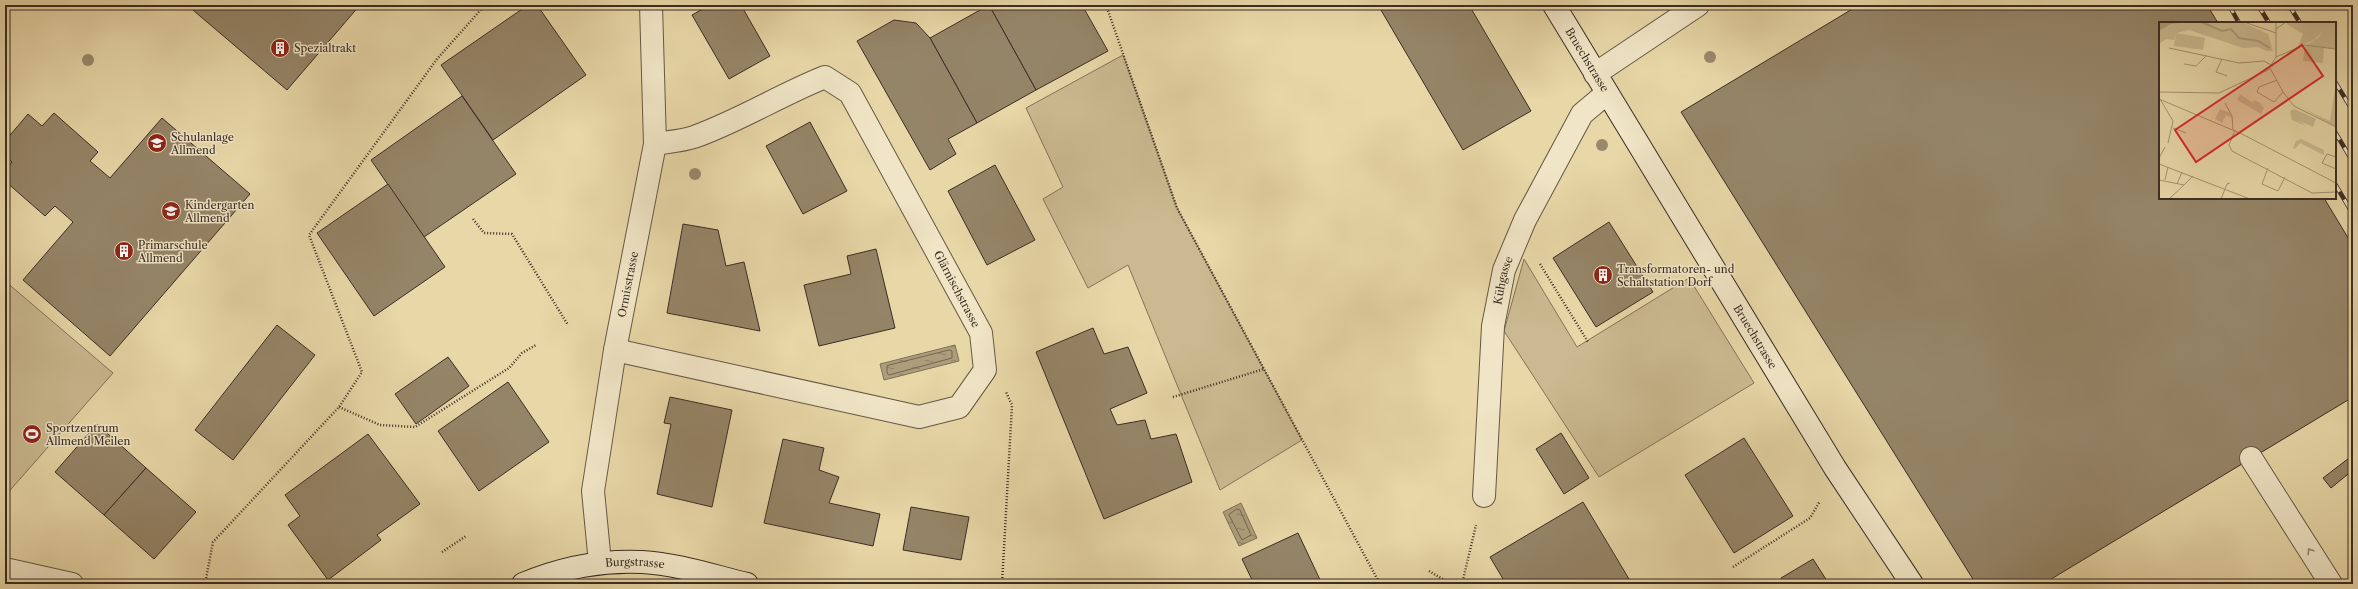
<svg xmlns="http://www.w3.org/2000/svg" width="2358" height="589" font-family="'Libre Caslon Text',serif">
<defs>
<pattern id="water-ripples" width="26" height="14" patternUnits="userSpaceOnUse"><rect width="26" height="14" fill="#ad9d7a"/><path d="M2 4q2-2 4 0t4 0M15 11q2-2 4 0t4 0" fill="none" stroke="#8e8064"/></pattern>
</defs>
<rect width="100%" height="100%" fill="#e8d7a7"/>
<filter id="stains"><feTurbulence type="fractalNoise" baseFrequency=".005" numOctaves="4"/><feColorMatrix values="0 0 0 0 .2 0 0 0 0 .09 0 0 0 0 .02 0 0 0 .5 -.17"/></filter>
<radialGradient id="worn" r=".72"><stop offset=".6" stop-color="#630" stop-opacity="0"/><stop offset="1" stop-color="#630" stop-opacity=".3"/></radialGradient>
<g fill="#cbba91" stroke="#83745a">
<path d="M1123,55L1177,208L1302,440L1220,490L1128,265L1088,288L1043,199L1063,187L1026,108Z"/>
<path d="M1524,259L1577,347L1689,278L1754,383L1599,477L1504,331Z"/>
<path d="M5,281L113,373L5,496Z"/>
</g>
<g fill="url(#water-ripples)" stroke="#7f7058">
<path d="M955,345L959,361L884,380L880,364Z"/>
<path d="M1241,503L1257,538L1239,546L1223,512Z"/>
</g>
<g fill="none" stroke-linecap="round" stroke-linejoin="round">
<g stroke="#74654f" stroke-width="1">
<path d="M950,350L952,351V358L889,375L887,373V366Z"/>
<path d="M1237,509L1240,510L1251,535L1242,540L1229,515Z"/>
</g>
</g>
<g fill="#958568" stroke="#3b2d24">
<path d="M187,5H360L287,90Z"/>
<path d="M528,5H537L586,75L493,140L441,65Z"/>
<path d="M710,5H741L770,56L729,79L692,15Z"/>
<path d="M989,5H1082L1108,51L1036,90Z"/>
<path d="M989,5L1036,90L977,123L930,38Z"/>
<path d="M1378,5H1469L1531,111L1463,150Z"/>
<path d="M1859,5H2207L2218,23H2160V198H2324L2353,246V397L2043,584H1976L1681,112Z"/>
<path d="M894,20L916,23L930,38L977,123L948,139L956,154L930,170L857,41Z"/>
<path d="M462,96L516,174L424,237L371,160Z"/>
<path d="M54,113L98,152L90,161L110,178L162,118L250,194L110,356L23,280L73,222L55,206L45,216L5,181V170L12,162L5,156V141L28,114L42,126Z"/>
<path d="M810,122L847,191L803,214L766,146Z"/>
<path d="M995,165L1035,240L987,265L948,191Z"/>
<path d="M388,184L445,267L374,316L317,233Z"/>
<path d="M1609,222L1653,292L1596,327L1553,258Z"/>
<path d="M683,224L718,230L726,266L744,262L760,331L667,313Z"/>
<path d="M876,249L895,328L819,346L804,285L851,274L847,256Z"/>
<path d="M277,325L315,355L233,460L195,430Z"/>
<path d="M1093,328L1104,354L1128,347L1147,393L1110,409L1117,425L1145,420L1151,439L1176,434L1192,482L1104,519L1036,352Z"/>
<path d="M448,357L469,386L416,424L395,394Z"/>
<path d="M508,382L549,442L479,491L438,431Z"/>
<path d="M670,397L732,410L712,507L657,494L671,424L664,423Z"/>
<path d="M97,424L146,468L104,515L55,472Z"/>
<path d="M1561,433L1589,478L1564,494L1536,449Z"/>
<path d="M368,434L420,504L377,535L381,540L328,580L288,525L300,516L285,495Z"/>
<path d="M1744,438L1793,516L1734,553L1685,475Z"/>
<path d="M783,439L824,448L819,470L839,477L829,503L880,514L873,546L764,523Z"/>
<path d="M2353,455V470L2331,488L2323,478Z"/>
<path d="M146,468L196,512L154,559L104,515Z"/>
<path d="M1583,502L1632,584H1506L1490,557Z"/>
<path d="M911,507L969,517L961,560L903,550Z"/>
<path d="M1298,533L1322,584H1254L1242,559Z"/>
<path d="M1813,559L1829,584H1784L1781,578Z"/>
</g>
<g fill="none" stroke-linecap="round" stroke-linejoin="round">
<defs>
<g id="lane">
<path d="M2251,458L2331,584"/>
<path d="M5,569L72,584"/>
</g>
<g id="street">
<path d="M1595,74L1698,5"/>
<path d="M615,350L919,417L959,407L985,370L981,333L850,93L825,77C780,95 739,121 694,137C682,141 667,142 655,144"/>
<path id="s1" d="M1484,496L1493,326L1504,270L1525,220L1582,114L1607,93"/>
<path id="s2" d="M600,563L593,491L615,350L655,144L651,5"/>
</g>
<g id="secondary">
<path id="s3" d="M1554,5L1835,468L1912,584"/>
<path id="s4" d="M523,584C561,568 601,560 642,562C678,564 713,576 747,584"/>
</g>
</defs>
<use href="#lane" stroke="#665845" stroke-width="24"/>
<use href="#street" stroke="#665845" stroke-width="24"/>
<use href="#secondary" stroke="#3b2d24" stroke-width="24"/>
<g stroke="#3b2d24" stroke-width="2.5" stroke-dasharray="1 2" stroke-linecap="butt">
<path d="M1106,5L1177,208L1380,584"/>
<path d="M473,219L484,233L512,234L568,325"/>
<path d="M1540,264L1588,342"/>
<path d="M1173,397L1264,369"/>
<path d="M339,407L380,425L415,427L509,368L522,353L536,345"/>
<path d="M442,552L466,536"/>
<path d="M1733,567L1810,518L1820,501"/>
<path d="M1429,571L1451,584"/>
<path d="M205,584L213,542L339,407L362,372L309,235L437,59L485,5"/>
<path d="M1002,584L1012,405L1006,392"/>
<path d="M1462,584L1476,525"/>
</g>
<use href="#lane" stroke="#f0e5c6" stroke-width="22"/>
<use href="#street" stroke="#f0e5c6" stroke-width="22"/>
<use href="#secondary" stroke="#f0e5c6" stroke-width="22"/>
<defs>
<g id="rail">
<path d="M2229,5L2239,23"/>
<path d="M2258,5L2269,23"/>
<path d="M2289,5L2300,23"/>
<path d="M2335,82L2353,111"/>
<path d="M2335,132L2353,162"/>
<path d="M2335,184L2353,214"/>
</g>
</defs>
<use href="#rail" stroke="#3b2d24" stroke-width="4.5"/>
<use href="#rail" stroke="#f0e5c6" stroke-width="3" stroke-dasharray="9" stroke-linecap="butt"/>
</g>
<g fill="#99896b">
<circle cx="1710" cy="57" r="6"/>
<circle cx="88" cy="60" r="6"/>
<circle cx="1602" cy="145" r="6"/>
<circle cx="695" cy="174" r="6"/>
</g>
<defs><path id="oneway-chevron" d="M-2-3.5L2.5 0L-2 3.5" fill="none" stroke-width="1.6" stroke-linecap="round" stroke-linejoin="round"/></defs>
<use stroke="#968975" href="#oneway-chevron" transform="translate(2310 551) rotate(-123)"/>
<defs>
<symbol id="building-disc" viewBox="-11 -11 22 22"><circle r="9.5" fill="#8f2418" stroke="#f0e5c6"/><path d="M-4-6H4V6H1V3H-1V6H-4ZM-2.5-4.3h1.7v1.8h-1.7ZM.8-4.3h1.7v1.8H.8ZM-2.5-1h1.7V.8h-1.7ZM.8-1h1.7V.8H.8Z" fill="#fff"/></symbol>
<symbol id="school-disc" viewBox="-11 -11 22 22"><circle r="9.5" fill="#8f2418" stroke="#f0e5c6"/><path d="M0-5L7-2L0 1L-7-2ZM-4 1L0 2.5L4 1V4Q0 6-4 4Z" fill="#fff"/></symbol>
<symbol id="stadium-disc" viewBox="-11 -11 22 22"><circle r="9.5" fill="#8f2418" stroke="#f0e5c6"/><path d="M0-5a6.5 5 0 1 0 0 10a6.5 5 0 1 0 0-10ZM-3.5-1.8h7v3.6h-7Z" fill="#fff"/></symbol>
</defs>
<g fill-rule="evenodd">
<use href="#building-disc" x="269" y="37" width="22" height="22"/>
<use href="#school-disc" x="146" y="132" width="22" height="22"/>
<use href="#school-disc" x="160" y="200" width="22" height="22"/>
<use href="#building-disc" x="113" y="240" width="22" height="22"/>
<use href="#building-disc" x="1592" y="264" width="22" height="22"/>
<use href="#stadium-disc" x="21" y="423" width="22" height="22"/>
</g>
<g text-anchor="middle" stroke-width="3" stroke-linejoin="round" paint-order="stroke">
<g font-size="11" fill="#3b2d24" stroke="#f0e5c6" text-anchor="start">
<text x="294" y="52">Spezialtrakt</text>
<text x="171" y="141">Schulanlage<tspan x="171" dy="13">Allmend</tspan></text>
<text x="185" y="209">Kindergarten<tspan x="185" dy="13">Allmend</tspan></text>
<text x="138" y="249">Primarschule<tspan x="138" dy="13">Allmend</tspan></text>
<text x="1617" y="273">Transformatoren- und<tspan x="1617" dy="13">Schaltstation Dorf</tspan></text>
<text x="46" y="432">Sportzentrum<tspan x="46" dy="13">Allmend Meilen</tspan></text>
</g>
<g font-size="11" fill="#3b2d24" stroke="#f0e5c6">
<text dy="4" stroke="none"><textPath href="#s3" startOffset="64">Bruechstrasse</textPath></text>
<text dy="4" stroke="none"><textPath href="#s1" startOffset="217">Kühgasse</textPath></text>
<text dy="4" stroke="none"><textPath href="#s2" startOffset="282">Ormisstrasse</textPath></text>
<text transform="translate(957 289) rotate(62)" y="4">Glärnischstrasse</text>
<text dy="4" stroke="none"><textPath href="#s3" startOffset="388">Bruechstrasse</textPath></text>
<text dy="4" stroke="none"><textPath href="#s4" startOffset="115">Burgstrasse</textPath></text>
</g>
</g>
<g transform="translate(2159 22)">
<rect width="177" height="177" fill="#e8d7a7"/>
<path d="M129,0H177V27L165,26L164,41L144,39L146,24L159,16L164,9L155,18L139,25L144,12L128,2ZM17,11L46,16L44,28L15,24ZM177,60V105L143,86L171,99ZM81,72L94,81L95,78L101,81L105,86L102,92L78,78ZM61,87L71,91L73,96L67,93L63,101L56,97ZM142,117L165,128V133L141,121L136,127L134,126L137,119Z" fill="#cbba91"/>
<path d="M0,0H83L109,12L114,29H107L99,25L84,26L30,8L17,11L15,18L7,17L0,22Z" fill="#cbba91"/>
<path d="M134,87L144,91L140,99L147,104L133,98L131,90Z" fill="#cbba91"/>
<path d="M144,91L157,97L154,105L140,99Z" fill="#cbba91"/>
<path d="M0,0H29L12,2L0,9Z" fill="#ad9d7a"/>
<path fill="none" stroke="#ad9d7a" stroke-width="2" d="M42,0L63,9L72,7L80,16L99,19L111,26"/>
<path fill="none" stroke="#a39373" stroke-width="1" d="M85,0L117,11M117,7L127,0M10,26L80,41L105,39L114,44M117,35L145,23L177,27M63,37L57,50L68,54M25,42L37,44L48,33M111,46L124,70L135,84L177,105M118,58L100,65L98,70L115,80L124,70M0,70L60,71L109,48L117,35V0M0,77L83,112L177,161M1,77L14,99L9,121M66,81L73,94L74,108M14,106L27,111M76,108L70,123L73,129L153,171L177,170M177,135L168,132L163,141L177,147M0,136L6,125M0,142L91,177M109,146L103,162L119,169L126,155M0,158L25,163L34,154M6,158L9,145M18,162L23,150M10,177L25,163M62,177L68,162L71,161"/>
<path fill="#d62828" fill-opacity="0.15" stroke="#d62828" stroke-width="2" d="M143,23L164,54L37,140L16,108Z"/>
<rect width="177" height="177" fill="none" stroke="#3b2d24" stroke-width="2"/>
</g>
<rect width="2358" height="589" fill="none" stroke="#e8d7a7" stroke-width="20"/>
<rect x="6" y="6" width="2346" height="577" fill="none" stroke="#3b2d24" stroke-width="2"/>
<rect x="10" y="10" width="2338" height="569" fill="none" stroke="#3b2d24"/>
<rect width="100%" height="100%" filter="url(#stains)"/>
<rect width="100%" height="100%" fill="url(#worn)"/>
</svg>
